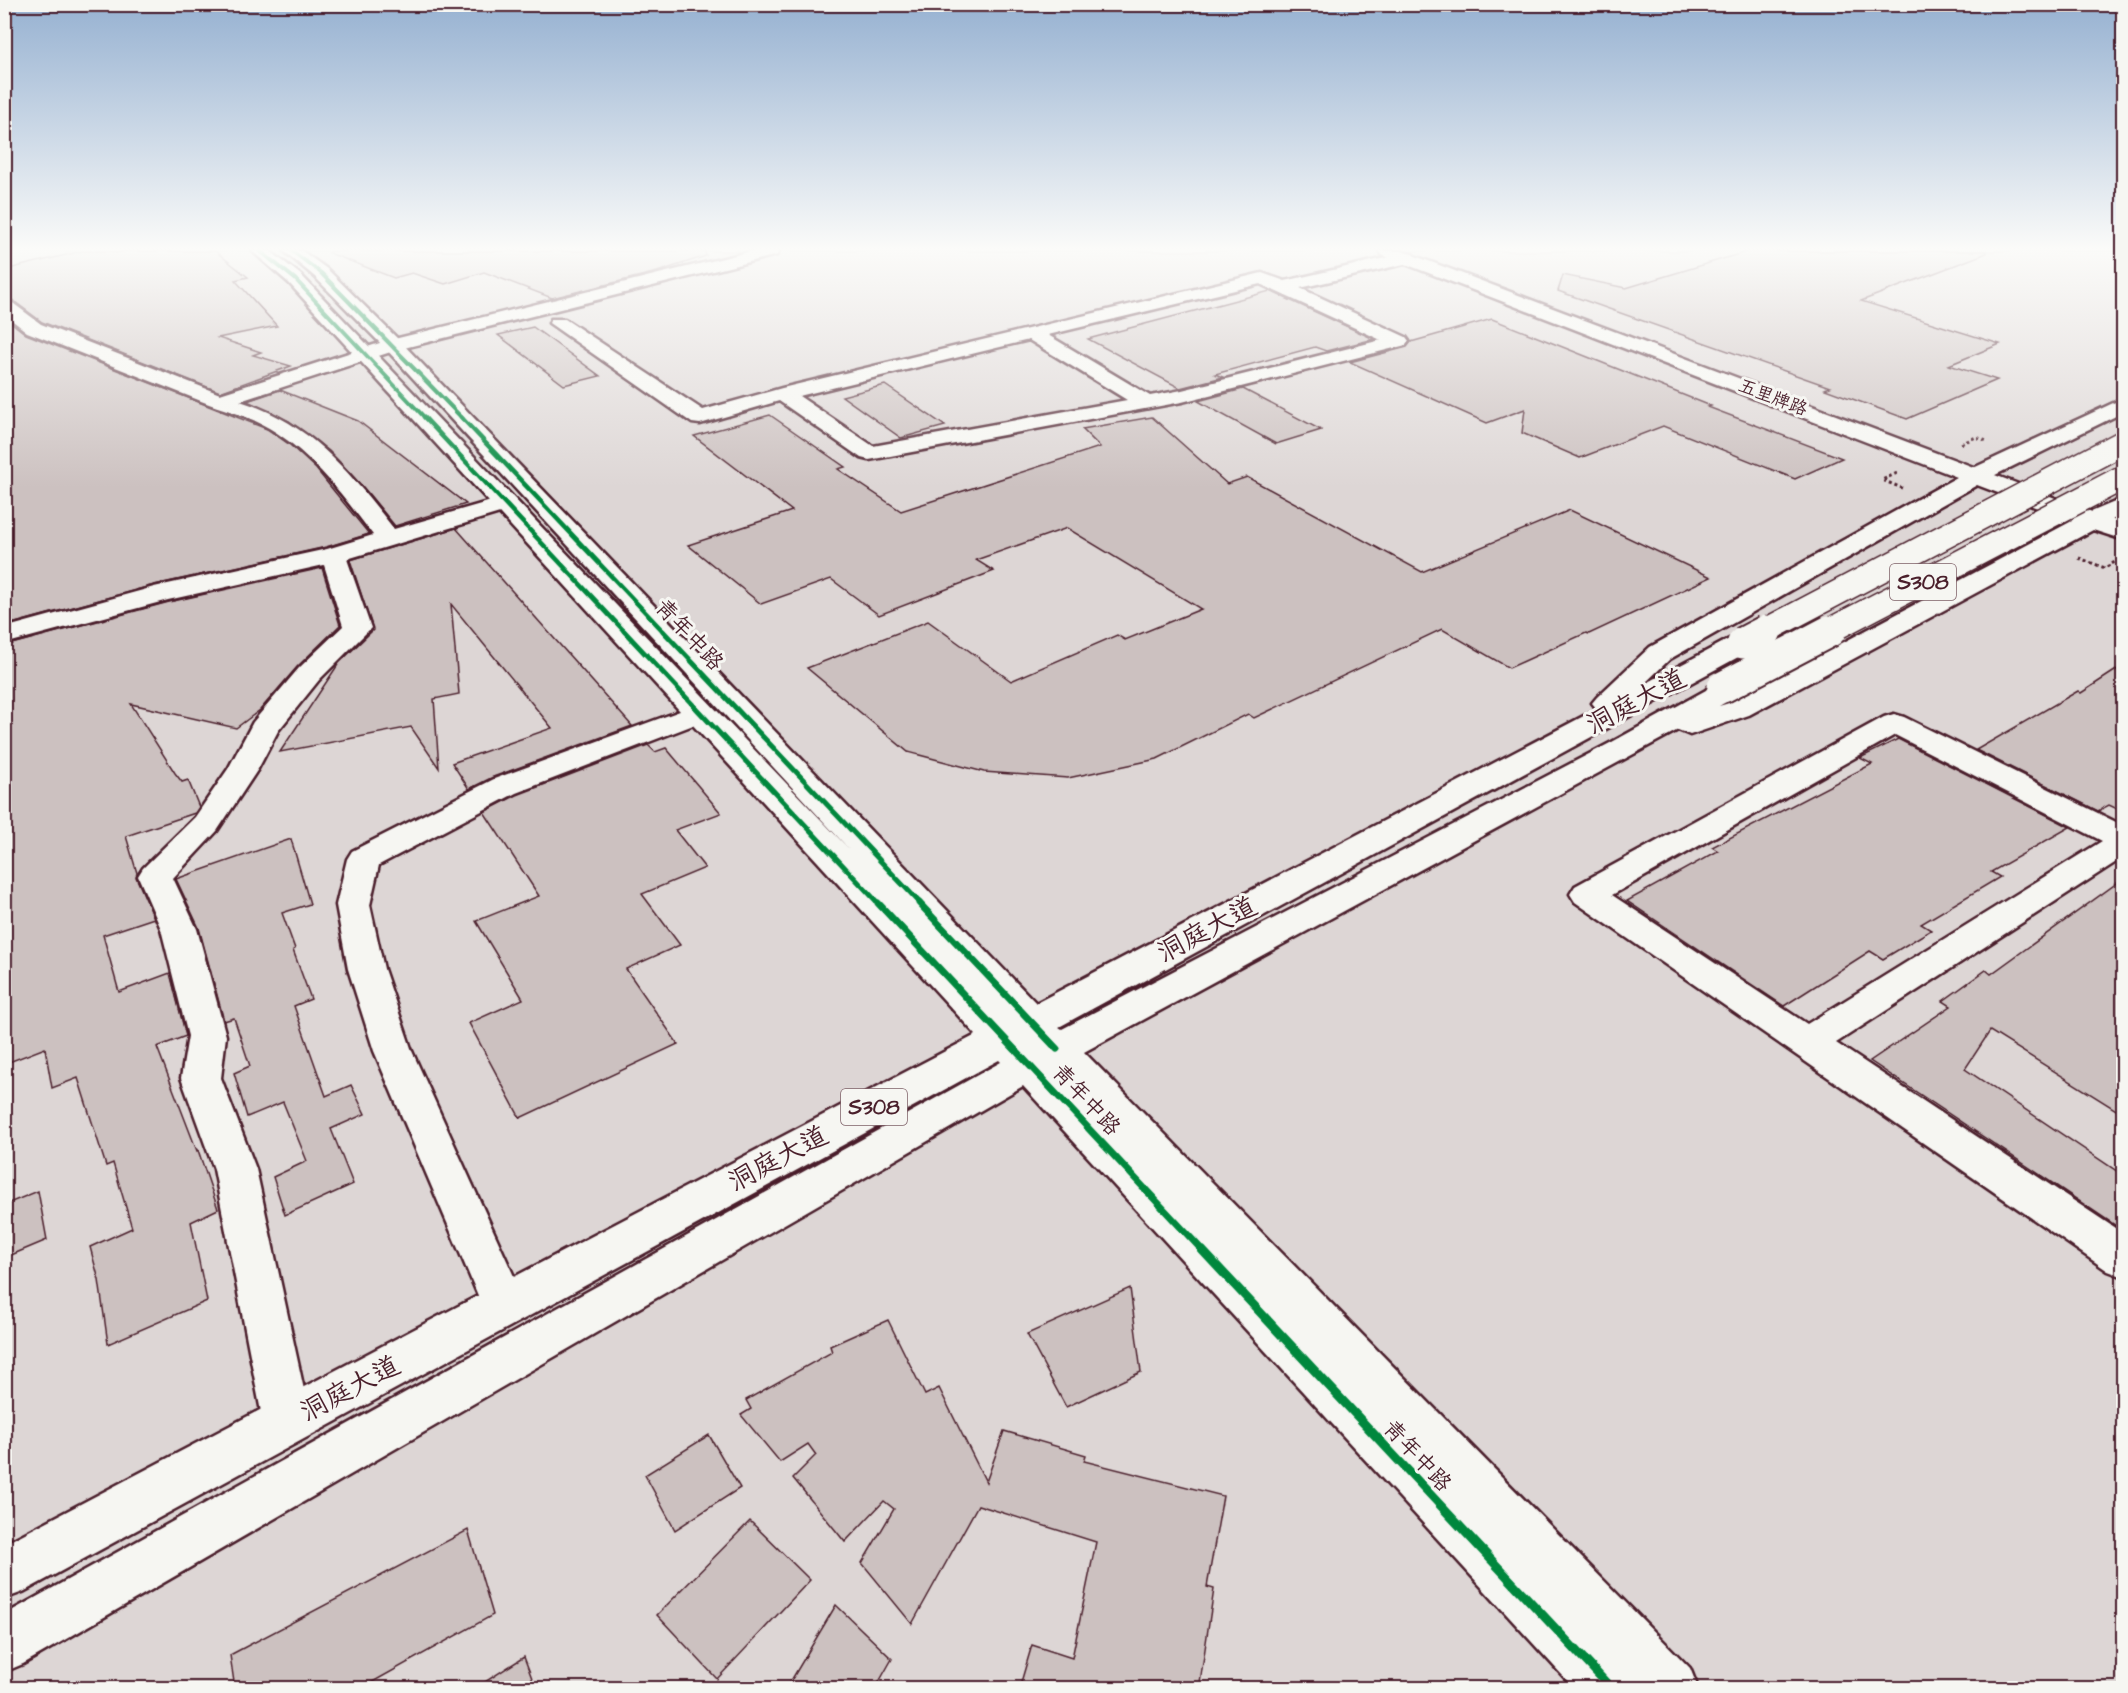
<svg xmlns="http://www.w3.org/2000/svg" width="2128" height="1693" font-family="'Architects Daughter','LXGW WenKai TC',sans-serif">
<rect width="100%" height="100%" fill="#f6f6f2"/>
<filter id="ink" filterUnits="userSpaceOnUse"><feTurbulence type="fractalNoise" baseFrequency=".0167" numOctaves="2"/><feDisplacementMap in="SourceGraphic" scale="12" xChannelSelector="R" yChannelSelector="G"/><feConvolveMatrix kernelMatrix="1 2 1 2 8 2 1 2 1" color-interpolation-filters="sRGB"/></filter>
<g filter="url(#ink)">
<rect fill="#ddd6d5" stroke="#947a80" stroke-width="1.5" x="5" y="251" width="2118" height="1437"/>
<g fill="#ccc1c0" stroke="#4a1f2b" stroke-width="1.5">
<path d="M82,251H110L116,253L127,251H215L248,277L235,280L277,326L218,338L261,352L253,355L291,366L220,392L42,322L11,299L4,298V270Z"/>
<path d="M329,251H705L706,256L657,272L552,298L484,272L445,284L412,273L394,278L329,253Z"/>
<path d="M1749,251H1987V253L1861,301L2000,344L1949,365L1997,380L1907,419L1825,389L1830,387L1558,291L1563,275L1626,288Z"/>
<path d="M1270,291L1374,339L1326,351L1315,347L1215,374L1223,377L1180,388L1088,339Z"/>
<path d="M4,317L26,334L267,429L290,445L316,469L369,534L326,547L154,585L4,626V481L8,462V421L4,422Z"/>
<path d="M1492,319L1711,406L1708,407L1842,458L1795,479L1663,426L1580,458L1522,433L1525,409L1487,423L1350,362L1407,347L1411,342Z"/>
<path d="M533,327L600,376L564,385L498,335Z"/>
<path d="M885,385L945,426L901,438L842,396Z"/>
<path d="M1243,389L1321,430L1276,444L1198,401Z"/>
<path d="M280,390L358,421L466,504L395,526L363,487L329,451L289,421L247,401Z"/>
<path d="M770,415L845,467L838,469L901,511L1100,447L1082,429L1152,417L1227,484L1247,477L1422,572L1570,510L1711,577L1589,634L1586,633L1509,668L1442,629L1254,718L1248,714L1157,759L1068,778L984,772L908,752L807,668L928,621L1011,681L1117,635L1125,640L1201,609L1067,528L976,560L994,571L879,615L831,579L761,604L688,545L792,511L694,436Z"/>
<path d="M456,528L632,726L493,777L469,789L452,763L552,728L451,604L459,694L434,699L439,768L411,727L280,752L339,663L373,630L350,560Z"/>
<path d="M322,568L340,625L297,667L260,710L236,728L131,704L175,773L182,782L188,780L199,807L195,813L126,836L137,873L136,877L154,918L103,935L119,992L170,973L186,1036L157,1047L197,1151L198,1150L218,1209L191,1222L207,1301L108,1344L99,1280L90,1247L132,1228L113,1163L106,1166L78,1078L52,1088L45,1048L4,1064V646L169,602Z"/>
<path d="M2124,665V812L2109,805L2098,811L1976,750L2078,691L2081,693Z"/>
<path d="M1898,739L2070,827L1991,872L2000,877L1921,924L1931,930L1883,959L1870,951L1784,1006L1627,901L1718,851L1712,847L1872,764L1860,758Z"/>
<path d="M648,745L655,752L666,748L721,813L675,830L705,868L642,894L680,945L626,969L678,1044L520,1118L469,1023L523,999L476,921L539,896L484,812L517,795Z"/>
<path d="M291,839L310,904L282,913L295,949L293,950L311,999L294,1006L326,1096L351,1085L365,1114L331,1129L353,1184L285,1215L273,1177L307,1161L283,1102L247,1117L234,1073L250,1066L234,1018L224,1021L199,928L176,879Z"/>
<path d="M2124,878V1115L1990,1031L1965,1069L2124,1176V1231L1870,1061L1951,1006L1943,1001L1986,970L1991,974Z"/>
<path d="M38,1191L47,1240L4,1258V1205Z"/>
<path d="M1130,1288L1141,1372L1066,1407L1027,1334Z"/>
<path d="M888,1320L925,1395L939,1388L986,1482L1004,1431L1086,1455L1084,1461L1223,1496L1207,1587L1214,1589L1199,1689H1019L1032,1645L1072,1658L1096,1542L978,1505L912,1624L862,1563L894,1509L884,1501L845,1542L793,1478L816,1455L808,1444L780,1462L741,1415L751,1409L746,1400L832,1352L830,1346Z"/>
<path d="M709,1435L740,1488L675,1530L645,1475Z"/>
<path d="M750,1521L810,1580L717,1679L657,1615Z"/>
<path d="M468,1530L493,1615L360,1689H235L230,1655Z"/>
<path d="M836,1605L892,1659L875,1689H786Z"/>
<path d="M524,1657L536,1689H474Z"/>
</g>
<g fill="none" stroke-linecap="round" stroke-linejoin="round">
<defs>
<g id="minor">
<path d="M752,251H779L777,255L400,349L240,401C311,423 350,473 394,529L505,497L513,499L517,504L513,509L347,559L371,628L319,680L278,731L258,769L217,831L173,878L197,929L226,1036L221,1078L256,1169L311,1422L304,1438L287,1445L270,1438L263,1422L214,1169L181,1078L188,1036L161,929L138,876L143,868L195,817L228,769L253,722L299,668L343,626L324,565L168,600L4,644V628L154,587L327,549L373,535C345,498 316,459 277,433C254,417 227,411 201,401C143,378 85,355 27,332L4,314V300L10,301L41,324L220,394L386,341Z"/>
<path d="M1407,253L1413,254L1415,258L1413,262L1300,288L1406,337L1409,341L1406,345L1182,402L869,460L861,458L779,401L700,424L692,423L549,323L551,319H565L703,410L782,388L1262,273L1285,281ZM1260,284L1381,340L1182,390L1150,396L1048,335ZM1029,340L1127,400L873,446L799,396Z"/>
<path d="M2124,398V412L1985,480L1977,482L1969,480L1966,475L1969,470Z"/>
<path d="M2124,498V514L2102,525L2093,527L2084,525L2081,520L2084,515Z"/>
<path d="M699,704L709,707L714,713L709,719L516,793L379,865L370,905L384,969L412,1051L527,1305L520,1319L504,1325L488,1319L374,1051L348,969L336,905L347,859L352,851L494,779Z"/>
<path d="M1894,714L1904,717L2124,826V857L1836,1043L2124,1234V1277L2108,1271L1575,902L1570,894L1575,886L1884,717ZM1895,735L2102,841L1807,1024L1612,895Z"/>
</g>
<path id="major" d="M252,251H270L301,275L849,849L386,349L315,277L284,251H302L327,269L400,341L1036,1003L1597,709L1592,703L1597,697L1650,647L1957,477L1382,255L1380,251H1402L2124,524V540L2093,530L1749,715L1690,735L1678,730L1084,1052L1690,1668L1698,1688H1574L1023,1086L23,1664L4,1672V1615L1001,1062L999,1060L23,1592L4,1599V1544L976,1035L289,283ZM1977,485L2072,521L1729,703L1719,706L1726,702L1737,687L1733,681C1720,678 1714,679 1706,690L1612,742L1062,1029L1059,1027L1753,649L1757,643L1753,637L1743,635L1733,637L1643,685L1670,659Z"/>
</defs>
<use href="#minor" stroke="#4a1f2b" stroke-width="5"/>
<use href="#major" stroke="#4a1f2b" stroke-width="5"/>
<g stroke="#4a1f2b" stroke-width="3" stroke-dasharray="3 3" stroke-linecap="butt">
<path d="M1961,444L1976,437L1987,441"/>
<path d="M1897,473L1882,480L1902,488"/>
<path d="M2079,558L2105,568L2123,557"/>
</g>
<use href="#minor" fill="#f6f6f2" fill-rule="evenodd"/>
<use href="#major" fill="#f6f6f2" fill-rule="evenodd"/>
<defs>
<g id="major-bridge-far1">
<path d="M1763,632L2124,442"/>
<path d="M1827,632L2124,477"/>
</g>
<g id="major-bridge">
<path d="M1743,643L1766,631"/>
<path d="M1723,687L1830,631"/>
</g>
</defs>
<use href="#major-bridge-far1" stroke="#4a1f2b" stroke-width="27" stroke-linecap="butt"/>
<use href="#major-bridge" stroke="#4a1f2b" stroke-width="35" stroke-linecap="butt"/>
<use href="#major-bridge-far1" stroke="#f6f6f2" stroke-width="24"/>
<use href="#major-bridge" stroke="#f6f6f2" stroke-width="31"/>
<defs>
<g id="cycleway-far4">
<path d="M260,251L295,279L426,419"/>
<path d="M292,251L321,273L463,419"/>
</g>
<g id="cycleway-far3">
<path d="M424,417L625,632"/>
<path d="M461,417L664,632"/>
</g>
<g id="cycleway-far2">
<path d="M624,631L879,904"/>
<path d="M663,631L921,904"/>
</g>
<g id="cycleway-far1">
<path d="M878,903L1203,1251"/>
<path d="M919,903L1057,1049"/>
</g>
<path id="cycleway" d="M1202,1250L1611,1688"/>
</defs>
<use href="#cycleway-far4" stroke="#f6f6f2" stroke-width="6"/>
<use href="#cycleway-far3" stroke="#f6f6f2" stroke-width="8"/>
<use href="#cycleway-far2" stroke="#f6f6f2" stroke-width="9"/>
<use href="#cycleway-far1" stroke="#f6f6f2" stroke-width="10"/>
<use href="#cycleway" stroke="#f6f6f2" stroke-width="13"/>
<use href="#cycleway-far4" stroke="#00873e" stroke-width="4"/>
<use href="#cycleway-far3" stroke="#00873e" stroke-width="4.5"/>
<use href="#cycleway-far2" stroke="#00873e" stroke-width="5"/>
<use href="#cycleway-far1" stroke="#00873e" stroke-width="7"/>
<use href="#cycleway" stroke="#00873e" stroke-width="9"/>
</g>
</g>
<linearGradient id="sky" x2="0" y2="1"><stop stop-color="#96b1d1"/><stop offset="0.51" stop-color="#fbfbf9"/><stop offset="1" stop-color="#fbfbf9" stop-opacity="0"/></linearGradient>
<rect width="2128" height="488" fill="url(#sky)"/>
<g text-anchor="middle" stroke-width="6" stroke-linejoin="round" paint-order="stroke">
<g font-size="18" fill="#4a1f2b" stroke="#f6f6f2">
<text transform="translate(1773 397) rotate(21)" y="6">五里牌路</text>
</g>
<g fill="#f6f6f2" stroke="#7e6067" stroke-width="1.5">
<rect x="1890" y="564" width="66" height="36" rx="4.5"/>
<rect x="841" y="1089" width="66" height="36" rx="4.5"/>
</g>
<g font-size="21" font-weight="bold" fill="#4a1f2b">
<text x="1923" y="589">S308</text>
<text x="874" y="1114">S308</text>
</g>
<g font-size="22" fill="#4a1f2b" stroke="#f6f6f2">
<text transform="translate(690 634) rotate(47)" y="8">青年中路</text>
<text transform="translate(1087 1099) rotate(47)" y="8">青年中路</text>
<text transform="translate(1418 1455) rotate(47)" y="8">青年中路</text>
</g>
<g font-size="27" fill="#4a1f2b" stroke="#f6f6f2">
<text transform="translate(1636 701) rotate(-28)" y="9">洞庭大道</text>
<text transform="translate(1207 929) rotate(-28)" y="9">洞庭大道</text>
<text transform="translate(778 1158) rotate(-28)" y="9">洞庭大道</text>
<text transform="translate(350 1388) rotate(-28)" y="9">洞庭大道</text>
</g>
</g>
<rect width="2128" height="1693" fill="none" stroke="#f6f6f2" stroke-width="24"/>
<rect x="12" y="12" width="2104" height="1669" fill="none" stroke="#4a1f2b" stroke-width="2" filter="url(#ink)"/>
</svg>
